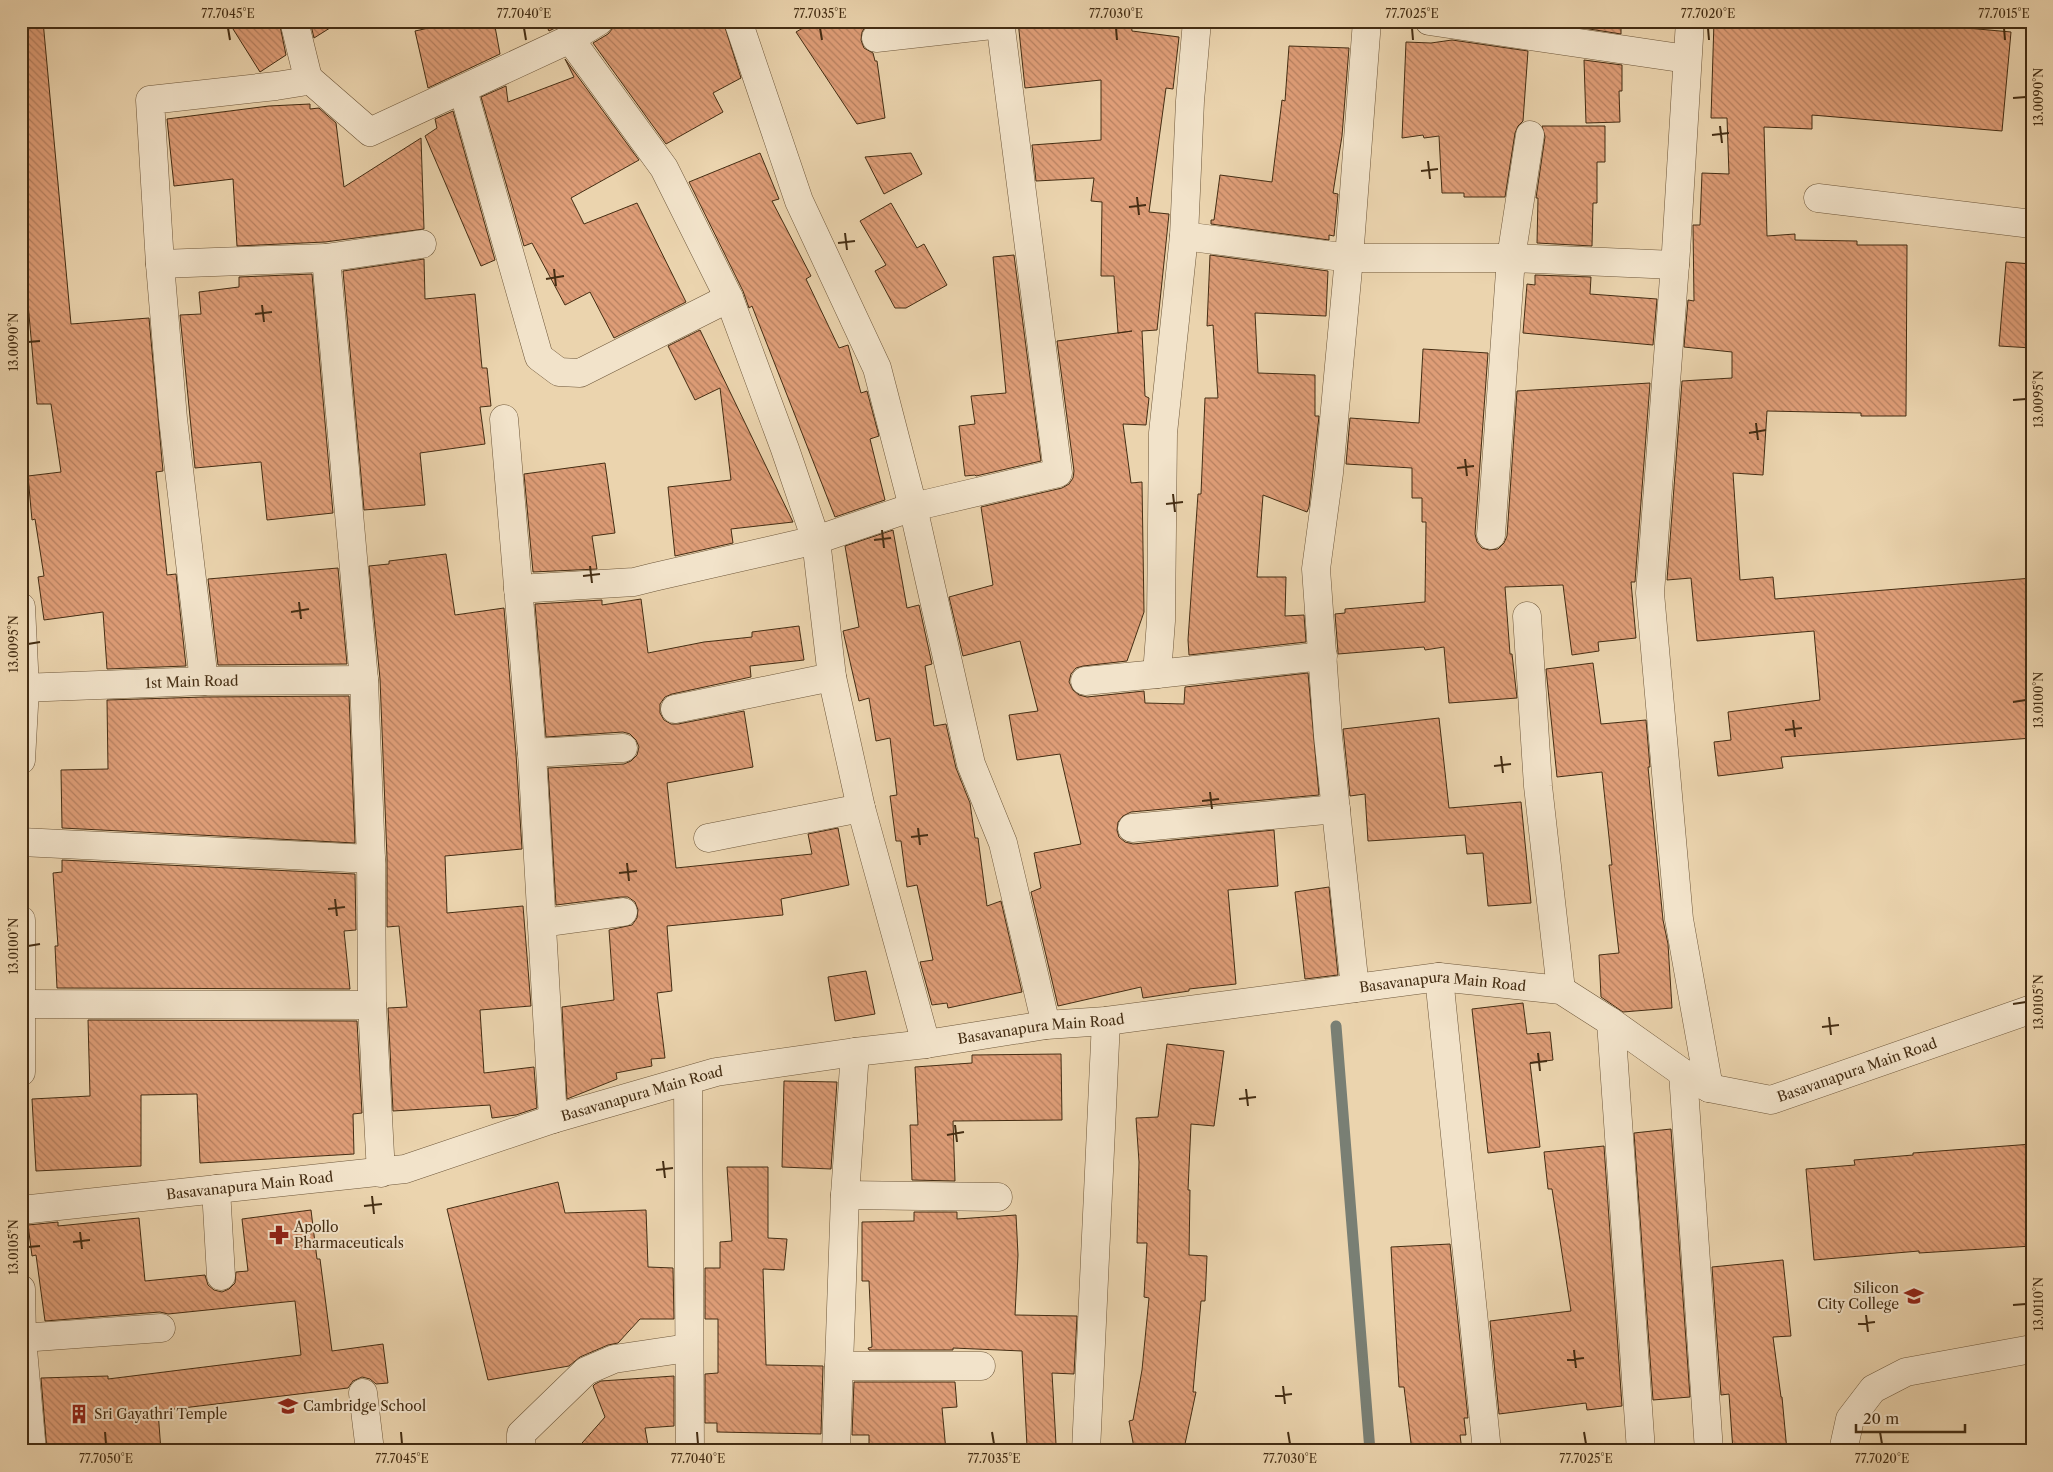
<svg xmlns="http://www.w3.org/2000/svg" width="2053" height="1472" font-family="'Libre Caslon Text',serif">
<defs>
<pattern id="building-back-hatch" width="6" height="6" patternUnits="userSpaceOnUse" patternTransform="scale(1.25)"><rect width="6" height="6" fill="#de9d77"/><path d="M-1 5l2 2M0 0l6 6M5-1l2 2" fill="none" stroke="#b68060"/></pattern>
</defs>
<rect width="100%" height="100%" fill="#ebd4ae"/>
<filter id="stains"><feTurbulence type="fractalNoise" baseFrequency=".004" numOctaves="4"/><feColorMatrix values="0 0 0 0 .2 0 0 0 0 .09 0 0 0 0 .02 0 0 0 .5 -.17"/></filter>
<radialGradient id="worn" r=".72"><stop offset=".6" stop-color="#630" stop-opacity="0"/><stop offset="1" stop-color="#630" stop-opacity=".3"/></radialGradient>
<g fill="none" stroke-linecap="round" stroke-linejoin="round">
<path stroke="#797f74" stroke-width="11" d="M1336,1026L1370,1451"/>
</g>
<g fill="url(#building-back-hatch)" stroke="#442d13">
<path d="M21,21H43L71,324L149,318L163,471L156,472L167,575L176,574L186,666L107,669L103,612L44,620L38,577L44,576L35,519L32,520L28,476L61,472L51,404H37L21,226Z"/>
<path d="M228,21H279L286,55L260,72Z"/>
<path d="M310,21H341L314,38Z"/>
<path d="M481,21H494L500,54L428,88L415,31L447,24L448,28Z"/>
<path d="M544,21H569L549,31Z"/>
<path d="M615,21H723L741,78L713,93L723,112L666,144L593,43L608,34L613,28Z"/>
<path d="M815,21H865L866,26L862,32L861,40L864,48L873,53L875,61H877L885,118L857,124L796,32Z"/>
<path d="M1018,21H1131L1132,31L1179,37L1173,89L1166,88L1149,212L1169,214L1157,330L1142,331L1145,396L1149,398L1146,425L1123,424L1131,483L1142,482L1144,612L1127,661L1083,666L1076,668L1071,674L1069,682L1073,690L1079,695L1087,697L1144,691L1145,703L1184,704L1185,687L1308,673L1319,795L1131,812L1123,816L1118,822L1117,830L1119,837L1125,842L1133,844L1274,830L1278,886L1228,890L1236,984L1189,989V991L1143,998L1141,987L1058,1006L1031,892L1041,888L1034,853L1081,844L1060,754L1017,760L1009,715L1038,711L1020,641L963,656L949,597L993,585L981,507L1062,488L1069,484L1073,478L1074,471L1057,341L1132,331L1118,333L1114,276H1101L1102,202L1091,201L1094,178L1036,181L1032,145L1101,140V80L1025,88Z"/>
<path d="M1583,21H1621V34L1583,28Z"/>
<path d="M1714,21H1889L2011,32L2002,131L1812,115V129L1764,127L1767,236L1795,234V240L1857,241V245H1907L1906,416H1861V413L1767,411L1763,475L1733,473L1740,580L1773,577L1775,599L2032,578V738L1781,757L1783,768L1718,776L1714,742L1731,740L1728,712L1820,700L1814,631L1697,641L1691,578L1667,580L1682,381L1732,378V352L1684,347L1688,300L1694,301L1693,225H1700L1702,173L1729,174L1727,118H1711Z"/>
<path d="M1452,40L1528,51L1523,121L1518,126L1515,133L1505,197H1464V193H1442L1439,136L1424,138L1423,135L1402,138L1406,42L1431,43Z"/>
<path d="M1289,46L1349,48L1342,136L1333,193L1338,194L1337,206L1334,236L1329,235V240L1211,224V220H1214L1220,175L1272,182L1282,100L1285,101Z"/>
<path d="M565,59L639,160L571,198L584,224L637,203L686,302L614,338L590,292L565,305L532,243L524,246L481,97L506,86L508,102L574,77Z"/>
<path d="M1584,60L1622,65V91H1619L1620,122L1586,123Z"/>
<path d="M310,104V109L319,108L336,123L344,187L421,138L424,229L325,242L237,246L233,179L174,186L167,119L269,106Z"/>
<path d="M453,111L495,260L481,266L425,136L437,128L435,119Z"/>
<path d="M1542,126H1605V162H1597V203H1593L1592,246L1537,243L1538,198H1536L1545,137Z"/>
<path d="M760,153L779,199L772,201L811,276L806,279L839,348L848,345L861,393L867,391L879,436L870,439L885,500L835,517L752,306L749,308L743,291L689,182Z"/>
<path d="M911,153L922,174L884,194L865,157Z"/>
<path d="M891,203L917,248L924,244L947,285L906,308H895L875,271L886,265L860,221Z"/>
<path d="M1014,255L1041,461L976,476L975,475L965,476L959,426L975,424L971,396L1006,393L993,257Z"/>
<path d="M1210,255L1328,271L1326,316L1255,313L1258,373L1315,375V416H1319L1309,507L1307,512L1263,495L1257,577H1286L1285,616L1304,615L1306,642L1189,655L1188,640L1198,494H1201L1205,398H1218L1213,325L1207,326Z"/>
<path d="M424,259L425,299L475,294L482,368H487L491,406L480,407L485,444L420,453L425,505L364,510L343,271Z"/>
<path d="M2006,262L2032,264V348L1999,346Z"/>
<path d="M312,274L333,513L267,520L261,462L195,468L180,315L201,314L199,292L239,287V277Z"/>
<path d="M1535,275L1591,277L1590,294L1657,299L1653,345L1523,333L1527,284L1535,285Z"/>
<path d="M700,330L793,522L731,529L733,543L675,556L668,487L731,480L720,388L695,400L668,346Z"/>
<path d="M1423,349L1488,353L1475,534L1477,542L1482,548L1489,550L1498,549L1504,543L1507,536L1517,391L1650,383L1635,582H1631L1636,638L1598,642L1599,651L1572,655L1563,585L1505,587L1510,654H1512L1517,698L1449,703L1444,647L1425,650L1424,647L1338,654V652L1335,614L1345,613V609L1425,602L1426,522H1422V498H1412V468L1346,464L1350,418L1419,423Z"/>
<path d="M605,463L615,533L592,536L597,569L533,572L524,474Z"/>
<path d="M893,530L907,608L919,605L932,664L925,666L934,726L946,724L956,768L970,803L975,838H978L987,906L1001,901L1022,992L948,1008L947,1003L932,1005L920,962L933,960L917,885L907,887L901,841H896L890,796L897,795L890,738L876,741L869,698L859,701L843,631L859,627L845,546Z"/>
<path d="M446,554L455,615L504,608L516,754L522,849L445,856L447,913L523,906L531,1006L480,1010L484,1073L534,1067L537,1108L516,1115L492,1118L490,1105L393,1111L388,1008L407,1007L399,926L387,927V858L380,679L369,566L389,564V561Z"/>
<path d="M338,568L347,664L218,665L208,579Z"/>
<path d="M641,599L648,653L704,642L752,637V632L799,626L804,660L750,666L751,677L672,694L665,697L660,704V713L664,720L671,724H678L744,711L753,767L667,783L676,868L812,854L808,834L838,828L849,885L781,899L783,915L667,926L672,991L657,993L665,1058L651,1059L652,1066L616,1073L617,1079L567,1099L562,1007L614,1000L609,930L632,925L637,918L638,910L635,902L628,897H621L556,905L548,768L624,764L631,761L637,755L639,747L636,740L630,734L623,732L546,737L535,604L602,600V605Z"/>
<path d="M1593,663L1601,724L1646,720L1650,767H1648L1663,920L1668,944L1672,1008L1623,1012L1601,997L1599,955L1619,953L1609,865H1612L1602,772L1557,777L1546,669Z"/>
<path d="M349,696L355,843L62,828L61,770L108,769L107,700L204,697Z"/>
<path d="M1439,718L1449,808L1521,802L1531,903L1488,906L1483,853L1467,854L1465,835L1368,841L1365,794L1350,796L1343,729Z"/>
<path d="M62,860L355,874L356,930L344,931L350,989L57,988L55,946H58L53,873L62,872Z"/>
<path d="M1329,887L1338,975L1305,979L1295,892Z"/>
<path d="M866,971L875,1014L835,1021L828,977Z"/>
<path d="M1523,1003L1527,1034L1550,1032L1553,1060L1530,1063L1540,1147L1488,1153L1472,1009Z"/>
<path d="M88,1020L357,1021L362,1113L353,1114L354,1154L200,1163L197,1094L141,1095V1166L36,1171L32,1099L90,1096Z"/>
<path d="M1167,1044L1224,1051L1214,1126L1191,1124L1188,1190H1190L1189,1255L1207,1256L1205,1301H1201L1193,1392H1196L1185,1444L1134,1448L1129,1421L1133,1420L1142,1370L1149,1298L1144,1297L1147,1243H1137L1139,1162L1136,1118L1158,1117Z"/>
<path d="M1061,1054L1062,1120L953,1121L955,1181L912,1180L910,1125H918L915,1067L972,1063V1055Z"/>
<path d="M784,1081L837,1082L831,1169L782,1167Z"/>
<path d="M1671,1129L1690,1397L1653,1400L1634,1133Z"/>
<path d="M2032,1144V1246L1919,1253V1251L1814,1260L1806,1169L1855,1165L1854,1160L1913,1155V1153Z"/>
<path d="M1604,1146L1622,1406L1587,1410L1586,1403L1499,1414L1490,1321L1571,1311L1552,1189H1548L1544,1152Z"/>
<path d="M727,1167H768V1238L787,1239L784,1270L763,1269L766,1365L823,1366L821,1434L717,1432V1423H705V1374L718,1373V1319H705V1268H720V1242L732,1241Z"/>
<path d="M558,1182L565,1213L646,1210L648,1267L673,1268L674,1319H640L618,1343L608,1345L580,1357L569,1366L488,1380L447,1209Z"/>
<path d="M311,1210L317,1259H320L332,1351L383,1344L388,1383L376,1384L370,1379L362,1377L353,1381L348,1388L158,1411L161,1451H47L41,1378L108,1376V1379L301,1355L295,1301L168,1314L160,1312L45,1321L36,1255L32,1256L28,1225L58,1222V1226L139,1218L145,1281L205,1275L208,1285L214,1290L222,1292L229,1289L235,1283L236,1272L248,1271L242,1219Z"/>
<path d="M914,1212H957V1219L1016,1215L1018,1255L1015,1315L1077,1316L1074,1374L1052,1373L1056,1444L1027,1446L1022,1351L953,1348V1350H869L868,1348L872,1347L869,1281H862V1222L914,1221Z"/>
<path d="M1450,1244L1468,1418H1464L1466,1435H1460L1462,1451H1412L1404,1387H1399L1391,1247Z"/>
<path d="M1783,1260L1791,1336L1773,1337L1781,1397H1782L1787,1451H1733L1729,1394L1721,1395L1712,1267Z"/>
<path d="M674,1376V1426L645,1428L649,1451H575L605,1417L593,1386L595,1384L601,1381Z"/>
<path d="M854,1382H955L957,1407L942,1408L946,1451H869V1435H852Z"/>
</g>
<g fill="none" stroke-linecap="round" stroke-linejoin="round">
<defs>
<g id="minor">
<path d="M294,21L308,78"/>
<path d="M738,21L799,201L877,368L913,507L971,764L1003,843L1046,1025"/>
<path d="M1197,21L1190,101L1184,236L1163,433L1161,621L1157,674L1323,656"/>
<path d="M1429,21L1687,59"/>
<path d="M1690,21L1676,251L1650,593L1679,919L1709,1088"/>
<path d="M876,38L1001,24"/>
<path d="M570,39L664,168L729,298L785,449L816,540L832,677L861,808L926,1044"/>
<path d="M463,90L539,357L559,372L580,373L729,298"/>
<path d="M1818,198L2032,224"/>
<path d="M1184,236L1349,258H1511L1675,265"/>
<path d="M326,258L422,244"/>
<path d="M160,264L326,258L364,680L371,859L372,1005L381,1173"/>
<path d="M504,419L532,753L553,1119"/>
<path d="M1491,535L1511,258L1530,135"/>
<path d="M518,589L634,582L654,577L816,540L913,507L1058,473L1000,21"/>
<path d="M21,607L25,688L21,760"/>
<path d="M1527,616L1538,786L1561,990"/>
<path d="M204,681L173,419L160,264L150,100L276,86L301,82L308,78L370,132L570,39L599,21"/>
<path d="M1085,681L1157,674"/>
<path id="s1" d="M21,688L204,681L364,680"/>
<path d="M675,709L832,677"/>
<path d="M532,753L623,748"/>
<path d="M1132,828L1336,809"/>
<path d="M708,838L861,808"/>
<path d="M21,842L371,859"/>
<path d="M21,920V1072"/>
<path d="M542,923L623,912"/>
<path d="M1439,977L1487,1451"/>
<path d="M1355,988L1328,736L1316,569L1329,473L1349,258L1367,21"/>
<path d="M21,1004L372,1005"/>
<path d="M1611,1022L1641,1451"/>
<path d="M1683,1073L1709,1451"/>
<path d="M688,1081L690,1451"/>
<path d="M216,1189L221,1276"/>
<path d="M845,1195L998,1197"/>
<path id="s2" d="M21,1210L405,1169L553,1119L716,1072L855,1052L926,1044L1046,1025L1106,1021L1439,977L1561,990L1611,1022L1683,1073L1709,1088L1771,1100L2032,1009"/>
<path d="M21,1289L22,1338L32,1451"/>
<path d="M21,1338L161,1328"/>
<path d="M839,1366H981"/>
<path d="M363,1393L370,1451"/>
<path d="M521,1451V1434L586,1371L614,1359L688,1348"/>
<path d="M836,1451L845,1195L855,1052"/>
<path d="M1086,1451L1106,1021"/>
<path d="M1843,1451L1850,1419L1873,1389L1906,1372L2032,1349"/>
</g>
</defs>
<use href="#minor" stroke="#6e573a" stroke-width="29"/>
<use href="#minor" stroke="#f2e3ca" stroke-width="28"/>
</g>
<path fill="none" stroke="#442d13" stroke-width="2" d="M228,28L230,40M524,28L526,40M820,28L822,40M1116,28L1117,40M1412,28L1413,40M1708,28L1709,40M2004,28L2005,40M2013,98L2026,97M1720,126L1722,143M1712,135L1729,133M1428,161L1430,179M1421,171L1438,169M1137,197L1139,215M1129,207L1146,205M845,233L847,250M838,243L855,241M554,269L556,286M546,279L564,276M262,305L264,322M255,314L272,312M28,342L40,341M2013,400L2026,399M1756,423L1758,440M1749,433L1766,430M1465,459L1467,476M1457,468L1474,466M1173,494L1175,512M1166,504L1183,502M882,530L884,548M874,540L891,538M590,566L592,583M583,576L600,574M299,602L301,619M291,612L309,609M28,644L40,642M2013,702L2026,700M1793,720L1795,737M1785,730L1802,728M1501,756L1503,773M1494,766L1511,764M1210,792L1212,809M1202,801L1219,799M918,828L920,845M911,837L928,835M627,863L629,881M619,873L637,871M335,899L337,916M328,909L345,907M28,946L40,944M2013,1004L2026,1002M1829,1017L1831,1035M1822,1027L1839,1025M1538,1053L1540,1071M1530,1063L1547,1061M1246,1089L1248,1106M1239,1099L1256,1097M955,1125L957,1142M947,1135L964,1132M663,1161L665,1178M656,1170L673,1168M372,1196L374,1214M364,1206L382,1204M80,1232L82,1249M73,1242L90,1240M28,1247L40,1246M2013,1305L2026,1304M1866,1315L1868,1332M1858,1324L1875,1322M1574,1350L1576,1368M1567,1360L1584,1358M1283,1386L1285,1404M1275,1396L1292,1394M105,1432L106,1444M401,1432L402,1444M697,1432L698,1444M992,1432L994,1444M1288,1432L1290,1444M1584,1432L1586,1444M1880,1432L1882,1444"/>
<defs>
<symbol id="pharmacy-bare" viewBox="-9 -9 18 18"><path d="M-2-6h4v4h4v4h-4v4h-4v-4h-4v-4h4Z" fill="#8f2418" stroke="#f2e3ca" stroke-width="2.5" paint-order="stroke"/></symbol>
<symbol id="university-bare" viewBox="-9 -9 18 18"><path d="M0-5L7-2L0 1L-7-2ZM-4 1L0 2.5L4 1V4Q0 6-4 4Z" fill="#8f2418" stroke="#f2e3ca" stroke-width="2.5" paint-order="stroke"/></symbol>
<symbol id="school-bare" viewBox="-9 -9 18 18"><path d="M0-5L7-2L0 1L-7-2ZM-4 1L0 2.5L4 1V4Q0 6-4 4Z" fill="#8f2418" stroke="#f2e3ca" stroke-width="2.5" paint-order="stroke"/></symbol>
<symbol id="building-bare" viewBox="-9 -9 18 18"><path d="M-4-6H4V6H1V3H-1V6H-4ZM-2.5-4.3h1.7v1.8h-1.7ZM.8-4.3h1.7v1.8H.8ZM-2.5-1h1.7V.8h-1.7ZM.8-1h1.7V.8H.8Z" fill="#8f2418" stroke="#f2e3ca" stroke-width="2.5" paint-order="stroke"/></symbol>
</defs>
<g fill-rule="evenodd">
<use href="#pharmacy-bare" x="265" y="1221" width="28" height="28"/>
<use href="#university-bare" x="1900" y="1282" width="28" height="28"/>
<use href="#school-bare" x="274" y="1392" width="28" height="28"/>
<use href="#building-bare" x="65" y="1400" width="28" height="28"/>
</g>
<g text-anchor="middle" stroke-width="4" stroke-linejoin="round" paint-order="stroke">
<g font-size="14" fill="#442d13" stroke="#f2e3ca">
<text dy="5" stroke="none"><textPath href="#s1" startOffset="171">1st Main Road</textPath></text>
<text dy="5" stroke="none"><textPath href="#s2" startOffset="1445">Basavanapura Main Road</textPath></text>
<text dy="5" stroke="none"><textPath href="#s2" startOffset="1040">Basavanapura Main Road</textPath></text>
<text dy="5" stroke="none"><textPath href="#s2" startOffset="1896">Basavanapura Main Road</textPath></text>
<text dy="5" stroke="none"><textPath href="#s2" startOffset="635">Basavanapura Main Road</textPath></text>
<text dy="5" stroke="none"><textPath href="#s2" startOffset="230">Basavanapura Main Road</textPath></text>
</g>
<g font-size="14" fill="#442d13" stroke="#f2e3ca" text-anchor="start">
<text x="294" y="1232">Apollo<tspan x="294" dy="16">Pharmaceuticals</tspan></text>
<text x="1899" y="1293" text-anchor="end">Silicon<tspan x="1899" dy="16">City College</tspan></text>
<text x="303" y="1411">Cambridge School</text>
<text x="94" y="1419">Sri Gayathri Temple</text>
</g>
</g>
<rect width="2053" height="1472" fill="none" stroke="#ebd4ae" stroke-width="55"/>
<path d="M1856 1424v8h109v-8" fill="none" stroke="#442d13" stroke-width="2.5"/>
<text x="1863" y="1424" font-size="15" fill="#442d13" stroke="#f2e3ca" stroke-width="4" paint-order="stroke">20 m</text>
<rect x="28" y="28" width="1998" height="1416" fill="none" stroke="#442d13" stroke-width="2"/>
<g font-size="12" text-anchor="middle" fill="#442d13">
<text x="228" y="18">77.7045°E</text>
<text x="524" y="18">77.7040°E</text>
<text x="820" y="18">77.7035°E</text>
<text x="1116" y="18">77.7030°E</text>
<text x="1412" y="18">77.7025°E</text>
<text x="1708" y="18">77.7020°E</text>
<text x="2004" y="18">77.7015°E</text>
<text transform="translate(2039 97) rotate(-90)" y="4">13.0090°N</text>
<text transform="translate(14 342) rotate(-90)" y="4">13.0090°N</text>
<text transform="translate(2039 399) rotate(-90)" y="4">13.0095°N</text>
<text transform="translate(14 644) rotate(-90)" y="4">13.0095°N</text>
<text transform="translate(2039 700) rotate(-90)" y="4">13.0100°N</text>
<text transform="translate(14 946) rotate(-90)" y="4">13.0100°N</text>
<text transform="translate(2039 1002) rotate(-90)" y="4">13.0105°N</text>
<text transform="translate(14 1247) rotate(-90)" y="4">13.0105°N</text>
<text transform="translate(2039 1304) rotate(-90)" y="4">13.0110°N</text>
<text x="106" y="1463">77.7050°E</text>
<text x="402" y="1463">77.7045°E</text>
<text x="698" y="1463">77.7040°E</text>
<text x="994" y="1463">77.7035°E</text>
<text x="1290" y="1463">77.7030°E</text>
<text x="1586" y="1463">77.7025°E</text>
<text x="1882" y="1463">77.7020°E</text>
</g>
<rect width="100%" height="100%" filter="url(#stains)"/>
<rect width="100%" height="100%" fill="url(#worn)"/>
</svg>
